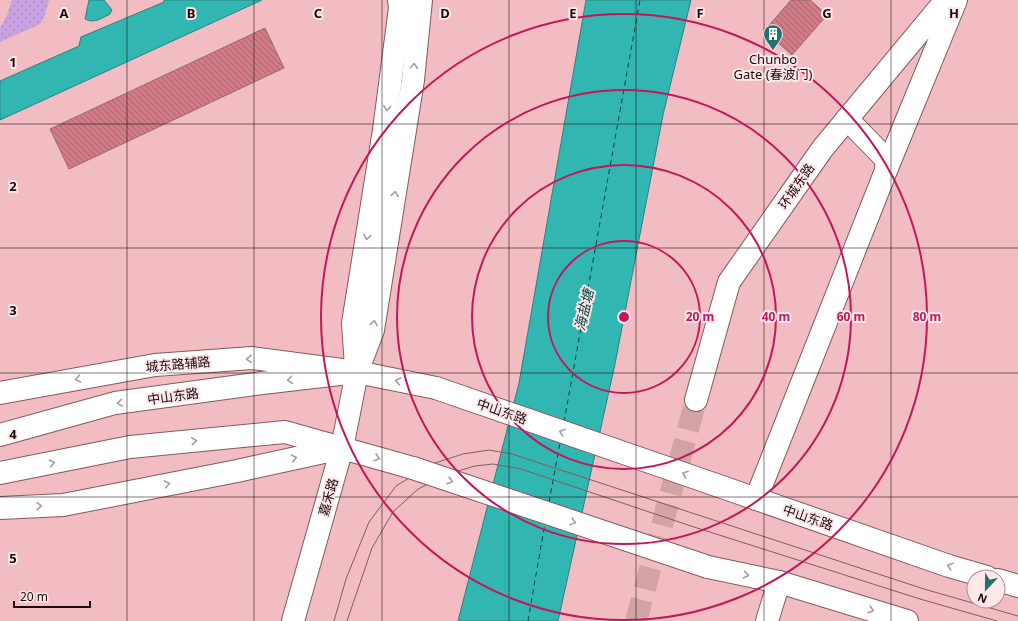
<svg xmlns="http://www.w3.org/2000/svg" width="1018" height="621" font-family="'Noto Sans','Noto Sans SC',sans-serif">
<defs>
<pattern id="grass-dots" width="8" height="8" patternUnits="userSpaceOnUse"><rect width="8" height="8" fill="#c8a2e1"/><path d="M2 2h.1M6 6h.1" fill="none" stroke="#ab8ac0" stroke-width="1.8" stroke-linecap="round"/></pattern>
<pattern id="building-back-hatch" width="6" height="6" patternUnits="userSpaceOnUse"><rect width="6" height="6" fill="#d27a86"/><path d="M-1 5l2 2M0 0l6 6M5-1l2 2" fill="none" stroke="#aa626c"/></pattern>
</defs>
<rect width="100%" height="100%" fill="#f2bdc2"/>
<path fill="url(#grass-dots)" d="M12,0H49L45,15L40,24L0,42V28L7,15Z"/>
<g fill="#32b6b2" stroke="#2b8280">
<path d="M89,0H104L112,10L110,14C102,18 94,24 85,19Z"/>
<path d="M164,0H262L0,120V81L79,46L81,37L164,2Z"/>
<path d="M586,0H691L663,115L615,364L558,621H458L519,383Z"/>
</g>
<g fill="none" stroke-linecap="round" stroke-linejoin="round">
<g stroke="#064240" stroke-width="1" stroke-dasharray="5 4" stroke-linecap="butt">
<path d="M564,422L640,0"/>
<path d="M549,502L560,443"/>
<path d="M528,621L545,523"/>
</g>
</g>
<g fill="url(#building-back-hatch)" stroke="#9b6b71">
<path d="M791,0H810L827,15L792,55L776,41L777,40L765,30Z"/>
<path d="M265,28L284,68L69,169L50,129Z"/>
</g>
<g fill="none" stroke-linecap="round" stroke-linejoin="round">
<path stroke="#d2a2a7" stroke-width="22" stroke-dasharray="22 11" stroke-linecap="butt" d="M636,621L696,400"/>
<defs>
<g id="minor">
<path d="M847,119L885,158L887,168"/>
<path d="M0,393L155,365L252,358L357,372L342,448L293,621"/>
<path d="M696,400L729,282L823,148L946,0"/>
<path d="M756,499L887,168L956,0"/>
<path d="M0,508L63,505L237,471L342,448"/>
<path d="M767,621L779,582"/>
</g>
<g id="major">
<path d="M356,367L353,323L384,130L400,8L399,0"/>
<path d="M357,372L373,330L413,80L421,0"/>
<path d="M0,435L115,403L262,383L357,372L436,388"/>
<path d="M0,473L130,447L285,432L413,468"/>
<path d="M722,487L949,566L987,577"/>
<path d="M708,567L779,582L907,621"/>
<path d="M998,580L1018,586"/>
</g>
</defs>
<use href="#minor" stroke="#86585d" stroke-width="24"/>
<use href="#major" stroke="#86585d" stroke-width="24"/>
<use href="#minor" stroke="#fff" stroke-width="22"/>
<use href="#major" stroke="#fff" stroke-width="22"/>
<g stroke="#7f5c60" stroke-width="1">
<path d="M334,621L346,579L369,522L396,486L432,464L463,454L489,450L512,454L924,589L1018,616"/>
<path d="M347,621L372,548L393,512L418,489L448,474L475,466L493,464L521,469L691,526L920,599L997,621"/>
</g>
<defs>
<g id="major-bridge">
<path d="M436,388L722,487"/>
<path d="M413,468L708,567"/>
</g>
</defs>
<use href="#major-bridge" stroke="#86585d" stroke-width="24" stroke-linecap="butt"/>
<use href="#major-bridge" stroke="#fff" stroke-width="22"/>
</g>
<defs><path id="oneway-chevron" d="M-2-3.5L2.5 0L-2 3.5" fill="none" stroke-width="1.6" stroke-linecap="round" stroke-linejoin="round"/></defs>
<g stroke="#a49d9e">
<use href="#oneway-chevron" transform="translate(414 66) rotate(-85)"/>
<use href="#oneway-chevron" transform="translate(387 108) rotate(97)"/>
<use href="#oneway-chevron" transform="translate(395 194) rotate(-81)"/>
<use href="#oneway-chevron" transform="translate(367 237) rotate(99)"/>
<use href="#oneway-chevron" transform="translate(374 323) rotate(-81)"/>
<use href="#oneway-chevron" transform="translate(249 359) rotate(179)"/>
<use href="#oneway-chevron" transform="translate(78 379) rotate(170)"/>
<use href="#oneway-chevron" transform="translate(290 380) rotate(173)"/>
<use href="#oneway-chevron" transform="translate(398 381) rotate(-169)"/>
<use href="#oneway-chevron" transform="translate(120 403) rotate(171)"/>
<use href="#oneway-chevron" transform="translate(562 432) rotate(-161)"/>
<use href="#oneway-chevron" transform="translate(194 441) rotate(-5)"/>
<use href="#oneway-chevron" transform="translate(294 458) rotate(-12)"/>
<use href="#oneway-chevron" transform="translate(377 458) rotate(16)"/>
<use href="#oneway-chevron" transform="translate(52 463) rotate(-11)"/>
<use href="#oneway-chevron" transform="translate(685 474) rotate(-161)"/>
<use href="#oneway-chevron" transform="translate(450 481) rotate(18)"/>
<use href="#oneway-chevron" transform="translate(167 484) rotate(-11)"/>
<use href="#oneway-chevron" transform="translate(39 506) rotate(-3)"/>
<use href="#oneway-chevron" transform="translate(573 522) rotate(18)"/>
<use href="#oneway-chevron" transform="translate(950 566) rotate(-162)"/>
<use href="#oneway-chevron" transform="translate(746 575) rotate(12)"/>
<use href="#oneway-chevron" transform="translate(871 610) rotate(17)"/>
</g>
<path fill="none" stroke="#1b090c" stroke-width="1" stroke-opacity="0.55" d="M127,0V621M254,0V621M382,0V621M509,0V621M636,0V621M764,0V621M891,0V621M0,124H1018M0,248H1018M0,373H1018M0,497H1018"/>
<g fill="none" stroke="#c2185b" stroke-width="2">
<circle cx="624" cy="317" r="76"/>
<circle cx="624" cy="317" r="152"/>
<circle cx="624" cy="317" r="227"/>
<circle cx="624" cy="317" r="303"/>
</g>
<defs>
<symbol id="building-pin" viewBox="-11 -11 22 30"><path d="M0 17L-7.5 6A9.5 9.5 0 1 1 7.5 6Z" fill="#25706d" stroke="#fde7e9"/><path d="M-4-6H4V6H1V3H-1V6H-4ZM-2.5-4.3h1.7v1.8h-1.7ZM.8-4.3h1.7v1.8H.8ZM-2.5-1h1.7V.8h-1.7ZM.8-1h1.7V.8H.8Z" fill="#fff"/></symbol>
</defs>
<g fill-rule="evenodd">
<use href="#building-pin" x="762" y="23" width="22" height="30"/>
</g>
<g text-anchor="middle" stroke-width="4" stroke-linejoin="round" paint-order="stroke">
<g font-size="13" fill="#1b090c" stroke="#fde7e9">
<text x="773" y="64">Chunbo<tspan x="773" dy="15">Gate (春波门)</tspan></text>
</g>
<g font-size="13" fill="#1b090c" stroke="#fde7e9">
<text transform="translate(796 186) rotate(-55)" y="5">环城东路</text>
<text transform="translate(178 364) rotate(-5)" y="5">城东路辅路</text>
<text transform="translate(173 396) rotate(-8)" y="5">中山东路</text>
<text transform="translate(502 411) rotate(19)" y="5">中山东路</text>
<text transform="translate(328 497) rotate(-74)" y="5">嘉禾路</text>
<text transform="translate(808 517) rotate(19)" y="5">中山东路</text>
</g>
<g font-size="14" font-style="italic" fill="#064240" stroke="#fde7e9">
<text transform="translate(584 310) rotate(-77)" y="5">海盐塘</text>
</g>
</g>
<g font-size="13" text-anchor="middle" font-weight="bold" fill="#1b090c" stroke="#fde7e9" stroke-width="4" stroke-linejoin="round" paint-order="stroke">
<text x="64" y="18">A</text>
<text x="191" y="18">B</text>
<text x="318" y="18">C</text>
<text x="445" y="18">D</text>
<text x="573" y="18">E</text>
<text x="700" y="18">F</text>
<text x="827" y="18">G</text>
<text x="954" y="18">H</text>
<text x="13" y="67">1</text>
<text x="13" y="191">2</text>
<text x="13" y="315">3</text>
<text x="13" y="439">4</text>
<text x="13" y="563">5</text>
</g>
<circle cx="624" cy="317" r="6" fill="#c2185b" stroke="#fde7e9" stroke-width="2"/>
<g font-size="12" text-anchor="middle" font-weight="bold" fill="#c2185b" stroke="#fde7e9" stroke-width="4" stroke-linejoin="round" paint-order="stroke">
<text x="700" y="321">20 m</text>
<text x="776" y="321">40 m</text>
<text x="851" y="321">60 m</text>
<text x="927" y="321">80 m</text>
</g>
<g transform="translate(986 589) rotate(202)"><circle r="19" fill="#fde7e9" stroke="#a38e91"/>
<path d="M0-3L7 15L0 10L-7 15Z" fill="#25706d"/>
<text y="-6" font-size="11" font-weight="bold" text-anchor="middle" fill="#1b090c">N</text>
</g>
<path d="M14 601v6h76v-6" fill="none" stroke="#1b090c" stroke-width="2"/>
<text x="20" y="601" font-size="12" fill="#1b090c" stroke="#fde7e9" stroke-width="3" paint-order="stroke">20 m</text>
</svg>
